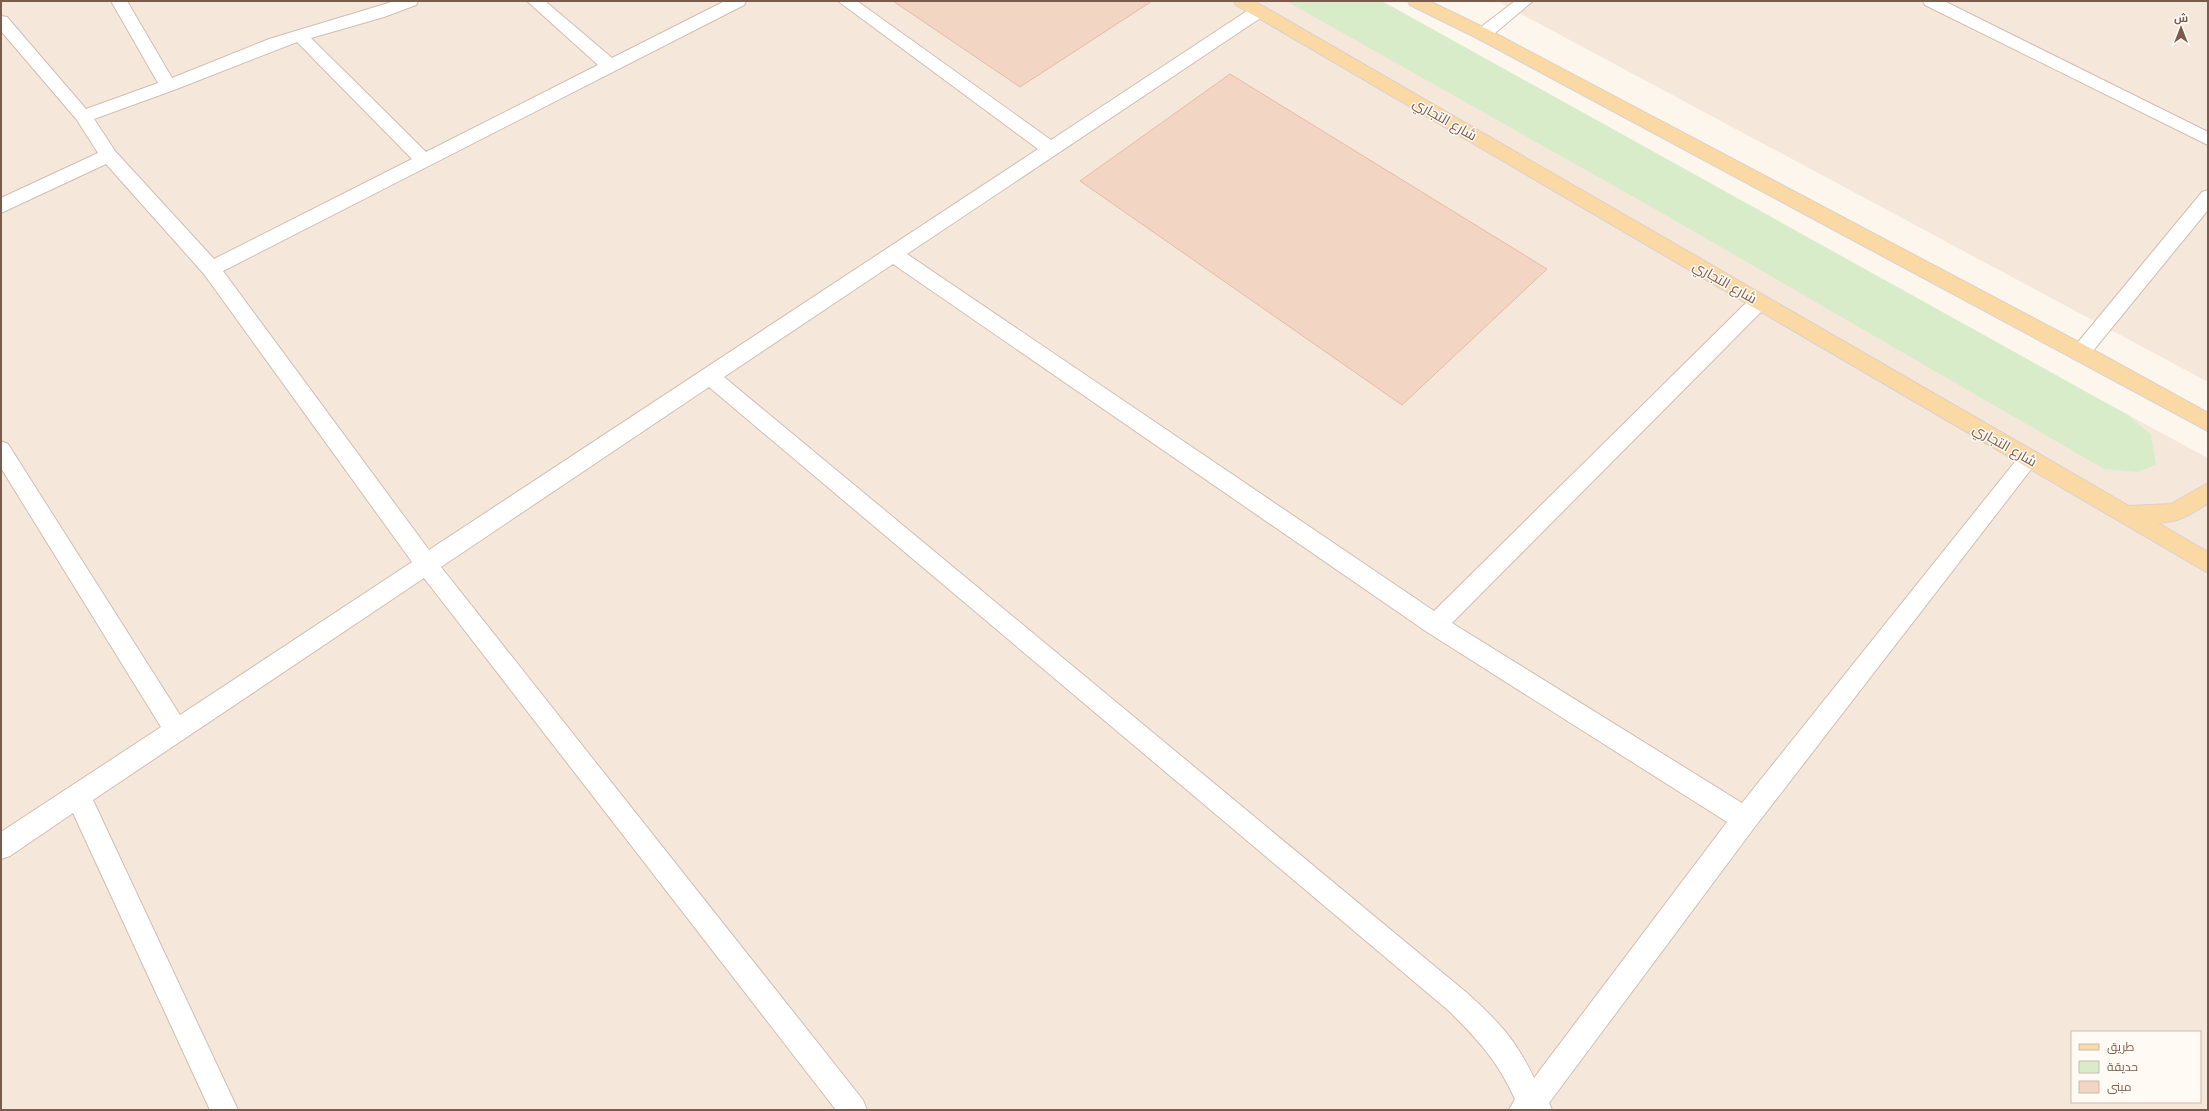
<svg xmlns="http://www.w3.org/2000/svg" width="2209" height="1111" font-family="'Varela Round',Cairo,sans-serif">
<rect width="100%" height="100%" fill="#fdf6ec"/>
<g fill="#f5e8da" fill-rule="evenodd">
<path d="M1,1H1360L2208,458V1110H1ZM2072,1032H2200V1102H2072Z"/>
<path d="M1497,1H2208V382Z"/>
</g>
<path fill="#d8ecc9" d="M1286,1H1382L2128,415L2151,435L2156,465L2137,472L2104,469L1662,213Z"/>
<g fill="#f3d5c3" stroke="#e6bba3">
<path d="M893,1H1152L1020,87Z"/>
<path d="M1230,74L1547,269L1402,405L1080,181Z"/>
</g>
<g fill="none" stroke-linecap="round" stroke-linejoin="round">
<defs>
<g id="minor">
<path d="M111,1H127L172,78L269,39L395,1H418L416,5L384,17L311,38L426,152L598,65L527,1H545L612,58L725,1H746L744,5L223,271L429,550L1038,149L838,1H857L1051,140L1253,7H1265L1267,11L1265,15L907,254L1434,611L1752,297L1759,295L1766,297L1769,302L1766,307L1452,623L1742,803L2022,453L2029,450L2036,453L2039,459L1754,828L1549,1103L1552,1110H1509L1515,1099C1497,1060 1479,1041 1449,1011L709,387L441,567L863,1100L867,1110H836L424,578L93,800L238,1110H210L73,813L10,856L1,859V832L161,727L1,468V441L8,444L180,715L412,562L204,274L106,164L1,213V198L98,153L77,120L1,31V16L7,17L86,109L158,83ZM297,42L412,159L214,259L115,151L94,119L174,90ZM893,264L1427,632L1727,822L1534,1078C1516,1040 1498,1021 1467,993L724,377Z"/>
<path d="M1515,1H1533L1489,38L1483,39L1477,38L1475,34L1477,30Z"/>
<path d="M1923,1H1944L2208,132V145L1925,5Z"/>
<path d="M2208,190V210L2088,357L2081,360L2074,357L2071,352L2074,347L2202,192Z"/>
</g>
<g id="primary">
<path d="M1234,1H1254L2129,506L2171,504L2208,483V503C2190,515 2180,522 2158,523L2208,552V573L1236,5Z"/>
<path d="M1408,1H1429L1489,30L2088,347L2208,413V431L1477,38L1410,5Z"/>
</g>
</defs>
<use href="#minor" stroke="#d1beb0" stroke-width="2"/>
<use href="#primary" stroke="#dad1cd" stroke-width="2"/>
<use href="#minor" fill="#fff" fill-rule="evenodd"/>
<use href="#primary" fill="#fbd9a5" fill-rule="evenodd"/>
</g>
<g text-anchor="middle" stroke-width="3" stroke-linejoin="round" paint-order="stroke">
<g font-size="14" fill="#7a5c4d" stroke="#fffaf3">
<text transform="translate(1445 119) rotate(30)" y="5">شارع التجاري</text>
<text transform="translate(1725 282) rotate(30)" y="5">شارع التجاري</text>
<text transform="translate(2005 445) rotate(30)" y="5">شارع التجاري</text>
</g>
</g>
<rect width="2209" height="1111" fill="none" stroke="#7a5c4d" stroke-width="4"/>
<rect x="2071" y="1031" width="130" height="72" fill="#fffaf3" stroke="#cabbb1"/>
<rect x="2079" y="1044" width="20" height="6" fill="#fbd9a5" stroke="#cabbb1"/>
<text x="2107" y="1051" font-size="12" fill="#7a5c4d">طريق</text>
<rect x="2079" y="1061" width="20" height="12" fill="#d8ecc9" stroke="#cabbb1"/>
<text x="2107" y="1071" font-size="12" fill="#7a5c4d">حديقة</text>
<rect x="2079" y="1081" width="20" height="12" fill="#f3d5c3" stroke="#cabbb1"/>
<text x="2107" y="1091" font-size="12" fill="#7a5c4d">مبنى</text>
<g transform="translate(2181 28)" stroke="#fffaf3" stroke-width="3" paint-order="stroke">
<path d="M0-3L7 15L0 10L-7 15Z" fill="#7a5c4d"/>
<text y="-6" font-size="11" font-weight="bold" text-anchor="middle" fill="#7a5c4d">ش</text>
</g>
</svg>
